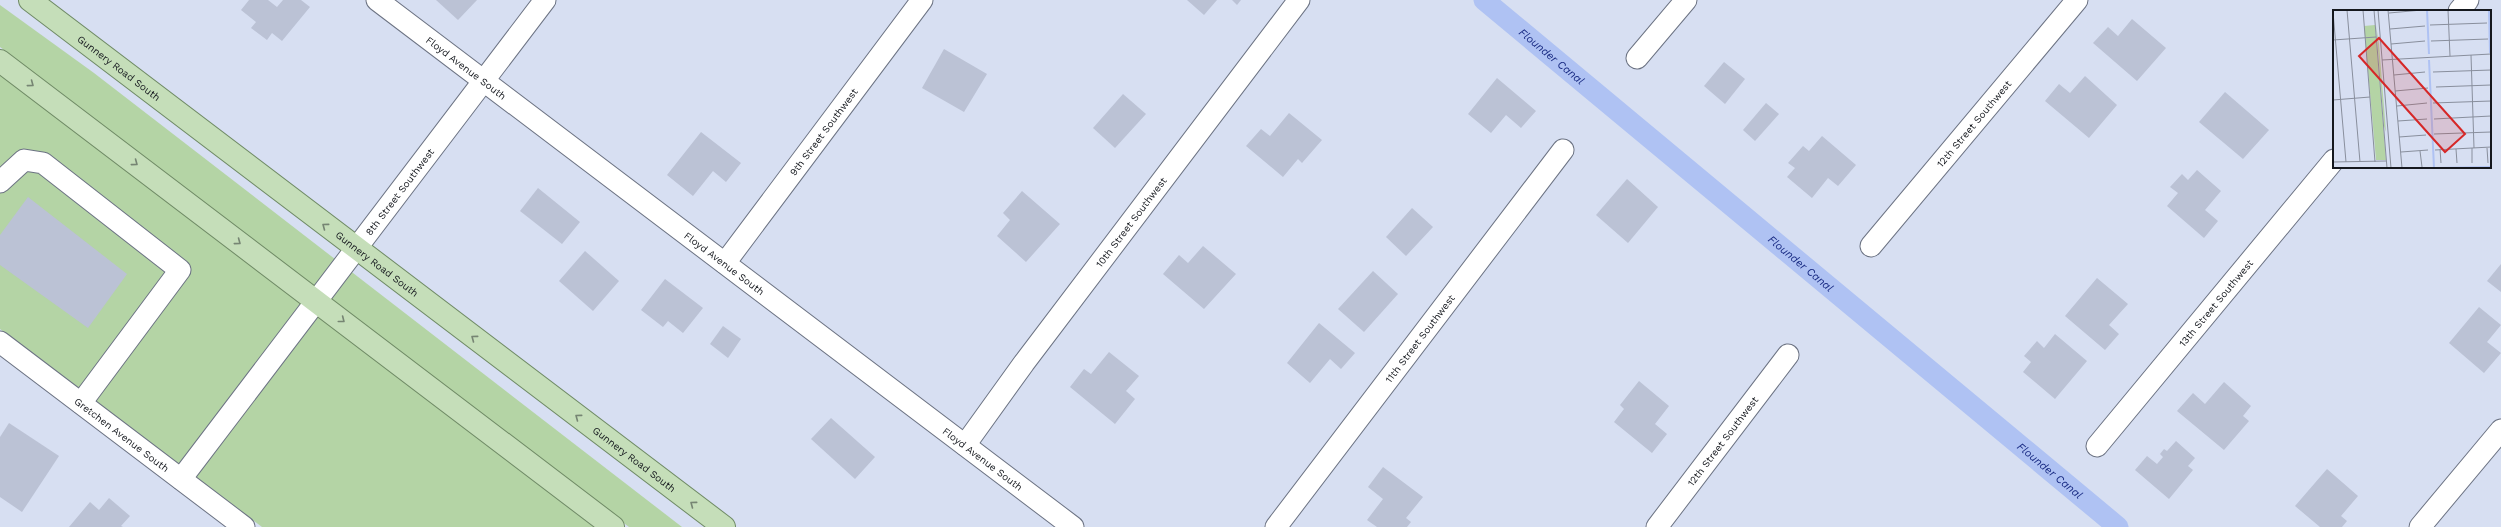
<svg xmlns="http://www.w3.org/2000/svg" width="2501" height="527" font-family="'Work Sans',sans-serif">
<rect width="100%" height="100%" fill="#d7dff2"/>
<g fill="#b4d4a5">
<path d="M0,5L94,73L682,527H629L0,47Z"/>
<path d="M0,74L594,527H262L0,329Z"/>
</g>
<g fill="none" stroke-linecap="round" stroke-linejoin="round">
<path stroke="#afc2f3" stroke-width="21" id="s1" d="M1484,0L2118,527"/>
</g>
<g fill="#bbc2d5">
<path d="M249,0H268L277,7L283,0H301L310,7L282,41L272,33L267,40L251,28L256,22L241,10Z"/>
<path d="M436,0H477L458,20Z"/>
<path d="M1187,0H1217L1204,15Z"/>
<path d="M1232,0H1241L1237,5Z"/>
<path d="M2132,19L2166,48L2137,81L2093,43L2108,27L2118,36Z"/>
<path d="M944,49L987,74L964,112L922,88Z"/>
<path d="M1724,62L1745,79L1725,104L1704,86Z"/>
<path d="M2085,76L2117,105L2089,138L2045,101L2059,84L2070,93Z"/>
<path d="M1497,78L1536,111L1521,128L1506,115L1491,133L1468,114Z"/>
<path d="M2225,92L2269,130L2243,159L2199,122Z"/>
<path d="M1123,94L1146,114L1115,148L1093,128Z"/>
<path d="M1766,103L1779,114L1755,141L1743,130Z"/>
<path d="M1289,113L1322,140L1302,163L1298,159L1283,177L1246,146L1261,129L1270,136Z"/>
<path d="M701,132L741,163L726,182L713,171L693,196L667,175Z"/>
<path d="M1822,136L1856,165L1838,186L1828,178L1812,198L1787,177L1795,168L1788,163L1803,146L1809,151Z"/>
<path d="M2197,170L2221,191L2205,210L2218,221L2204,238L2167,206L2178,193L2170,187L2182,174L2188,180Z"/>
<path d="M1627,179L1658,207L1628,243L1596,215Z"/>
<path d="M538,188L580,222L562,244L520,211Z"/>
<path d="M1022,191L1060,224L1026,262L997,236L1010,220L1003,213Z"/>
<path d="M28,197L127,274L88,328L0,265V235Z"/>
<path d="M1412,208L1433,227L1406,256L1386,237Z"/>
<path d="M1203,246L1236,274L1204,309L1163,274L1179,255L1188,263Z"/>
<path d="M585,251L619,281L593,311L559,281Z"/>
<path d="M2501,264V292L2487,281Z"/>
<path d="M1373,271L1398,294L1364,332L1338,309Z"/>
<path d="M2097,278L2128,304L2109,325L2119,334L2105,350L2065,316Z"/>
<path d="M665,279L703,308L683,333L668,321L663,327L641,310Z"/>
<path d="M2479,307L2501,325L2487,342L2501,353L2484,373L2449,343Z"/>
<path d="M1319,323L1355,353L1341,369L1330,359L1310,383L1287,363Z"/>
<path d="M723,326L741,339L728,358L710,344Z"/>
<path d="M2055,334L2087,361L2055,399L2023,372L2031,362L2024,356L2037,341L2044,348Z"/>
<path d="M1109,352L1139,376L1126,391L1135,399L1115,424L1070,387L1084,369L1091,374Z"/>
<path d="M1639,381L1669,406L1655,424L1667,434L1652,453L1614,422L1624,409L1620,405Z"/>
<path d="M2224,382L2251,406L2243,416L2249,421L2224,450L2177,411L2193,393L2205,404Z"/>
<path d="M831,418L875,457L855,479L811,439Z"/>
<path d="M9,423L59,456L22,512L0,497V437Z"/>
<path d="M2176,441L2195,458L2188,466L2193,470L2169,499L2135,470L2147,456L2157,464L2163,457L2160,454L2164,449L2167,451Z"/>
<path d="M1383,467L1423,497L1406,518L1411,522L1407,527H1377L1367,520L1383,499L1368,487Z"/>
<path d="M2327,469L2358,496L2341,516L2347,521L2342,527H2320L2295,506Z"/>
<path d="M109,498L130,516L121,526L123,527H69L90,502L99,510Z"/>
</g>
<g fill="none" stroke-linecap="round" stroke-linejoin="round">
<defs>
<g id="minor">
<path id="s2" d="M377,0L1073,527"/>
<path d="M2459,11L2468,0"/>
<path d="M1637,58L1686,0"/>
<path d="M0,182L24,160L43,163L180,270L81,403"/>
<path id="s3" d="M1871,246L2077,0"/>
<path id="s4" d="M725,263L922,0"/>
<path id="s5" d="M0,342L244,527"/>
<path id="s6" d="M965,445L1024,363L1299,0"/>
<path id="s7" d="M2097,446L2334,160"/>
<path id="s8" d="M181,479L545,0"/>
<path id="s9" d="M1276,527L1563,150"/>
<path id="s10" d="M1657,527L1788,355"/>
<path d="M2420,527L2501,430"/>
</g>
<g id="major">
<path id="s11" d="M30,0L724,527"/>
<path d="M0,61L613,527"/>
</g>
</defs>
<use href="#minor" stroke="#6c7383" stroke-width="23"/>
<use href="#major" stroke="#6f8a65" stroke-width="24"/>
<use href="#minor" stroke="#fff" stroke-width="21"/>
<use href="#major" stroke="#c5deb9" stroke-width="22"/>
</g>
<defs><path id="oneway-chevron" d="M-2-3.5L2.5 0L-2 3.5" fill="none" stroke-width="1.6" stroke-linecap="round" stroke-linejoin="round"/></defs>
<g stroke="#768573">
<use href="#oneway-chevron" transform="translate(31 84) rotate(37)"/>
<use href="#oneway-chevron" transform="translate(135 163) rotate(37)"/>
<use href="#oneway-chevron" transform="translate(325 226) rotate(-143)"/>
<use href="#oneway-chevron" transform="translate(238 242) rotate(37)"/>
<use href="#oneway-chevron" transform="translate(342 320) rotate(38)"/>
<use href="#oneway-chevron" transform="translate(474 338) rotate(-143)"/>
<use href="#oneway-chevron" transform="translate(578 417) rotate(-143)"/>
<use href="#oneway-chevron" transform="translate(693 504) rotate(-143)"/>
</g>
<g text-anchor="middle" stroke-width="3" stroke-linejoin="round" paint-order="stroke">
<g font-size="10" fill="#15181e" stroke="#e6ecfb">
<text dy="4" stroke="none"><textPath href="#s11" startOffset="112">Gunnery Road South</textPath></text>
<text dy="4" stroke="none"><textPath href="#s2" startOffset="112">Floyd Avenue South</textPath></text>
<text dy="4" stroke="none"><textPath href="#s3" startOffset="160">12th Street Southwest</textPath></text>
<text dy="4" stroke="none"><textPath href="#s4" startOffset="164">9th Street Southwest</textPath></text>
<text dy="4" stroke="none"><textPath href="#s8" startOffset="361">8th Street Southwest</textPath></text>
<text dy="4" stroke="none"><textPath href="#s6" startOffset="278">10th Street Southwest</textPath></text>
<text dy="4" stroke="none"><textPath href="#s2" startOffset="436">Floyd Avenue South</textPath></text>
<text dy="4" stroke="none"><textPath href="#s11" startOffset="436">Gunnery Road South</textPath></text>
<text dy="4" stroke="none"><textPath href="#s7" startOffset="186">13th Street Southwest</textPath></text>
<text dy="4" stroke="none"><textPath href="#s9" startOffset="237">11th Street Southwest</textPath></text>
<text dy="4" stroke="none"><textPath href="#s5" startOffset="153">Gretchen Avenue South</textPath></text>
<text dy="4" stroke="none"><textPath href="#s10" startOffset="108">12th Street Southwest</textPath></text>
<text dy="4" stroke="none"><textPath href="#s2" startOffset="760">Floyd Avenue South</textPath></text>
<text dy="4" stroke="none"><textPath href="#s11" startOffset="759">Gunnery Road South</textPath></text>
</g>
<g font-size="11" font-style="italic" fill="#1a2c84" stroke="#e6ecfb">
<text dy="4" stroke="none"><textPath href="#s1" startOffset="88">Flounder Canal</textPath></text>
<text dy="4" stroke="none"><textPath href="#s1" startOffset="412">Flounder Canal</textPath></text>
<text dy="4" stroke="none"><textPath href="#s1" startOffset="736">Flounder Canal</textPath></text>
</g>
</g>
<g transform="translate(2333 10)">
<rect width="158" height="158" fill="#d7dff2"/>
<path d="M42,15L53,150H43L31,16ZM43,15L46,34L53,122L51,116Z" fill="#b4d4a5"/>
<path fill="none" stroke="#afc2f3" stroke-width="2" d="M94,0L96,44M156,0L157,43M96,50L101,158M102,158L158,157"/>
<path fill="none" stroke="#898f9d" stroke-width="1" d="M14,0L27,152M30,0L42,152M41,0L54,158M45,0L58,158M55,0L69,158M115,0L117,46M0,2L13,152M56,3L89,0M97,15L154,13M57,19L92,16M0,30L43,27M98,31L155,29M58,34L92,31M138,45L141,138M49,50L158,44M100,62L158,60M61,65L92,62M103,77L158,75M62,81L95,78M0,90L37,87M100,93L158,91M64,96L94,93M101,109L158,106M65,111L94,109M101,124L158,122M66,127L93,125M139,138V153M154,138L155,153M107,139L108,153M123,139L124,153M102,140L158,137M87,141L89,157M68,142L95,140M0,152L53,151"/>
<path fill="#d62828" fill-opacity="0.15" stroke="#d62828" stroke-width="2" d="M46,28L132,124L112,142L26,46Z"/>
<rect width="158" height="158" fill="none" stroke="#15181e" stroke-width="2"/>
</g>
</svg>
